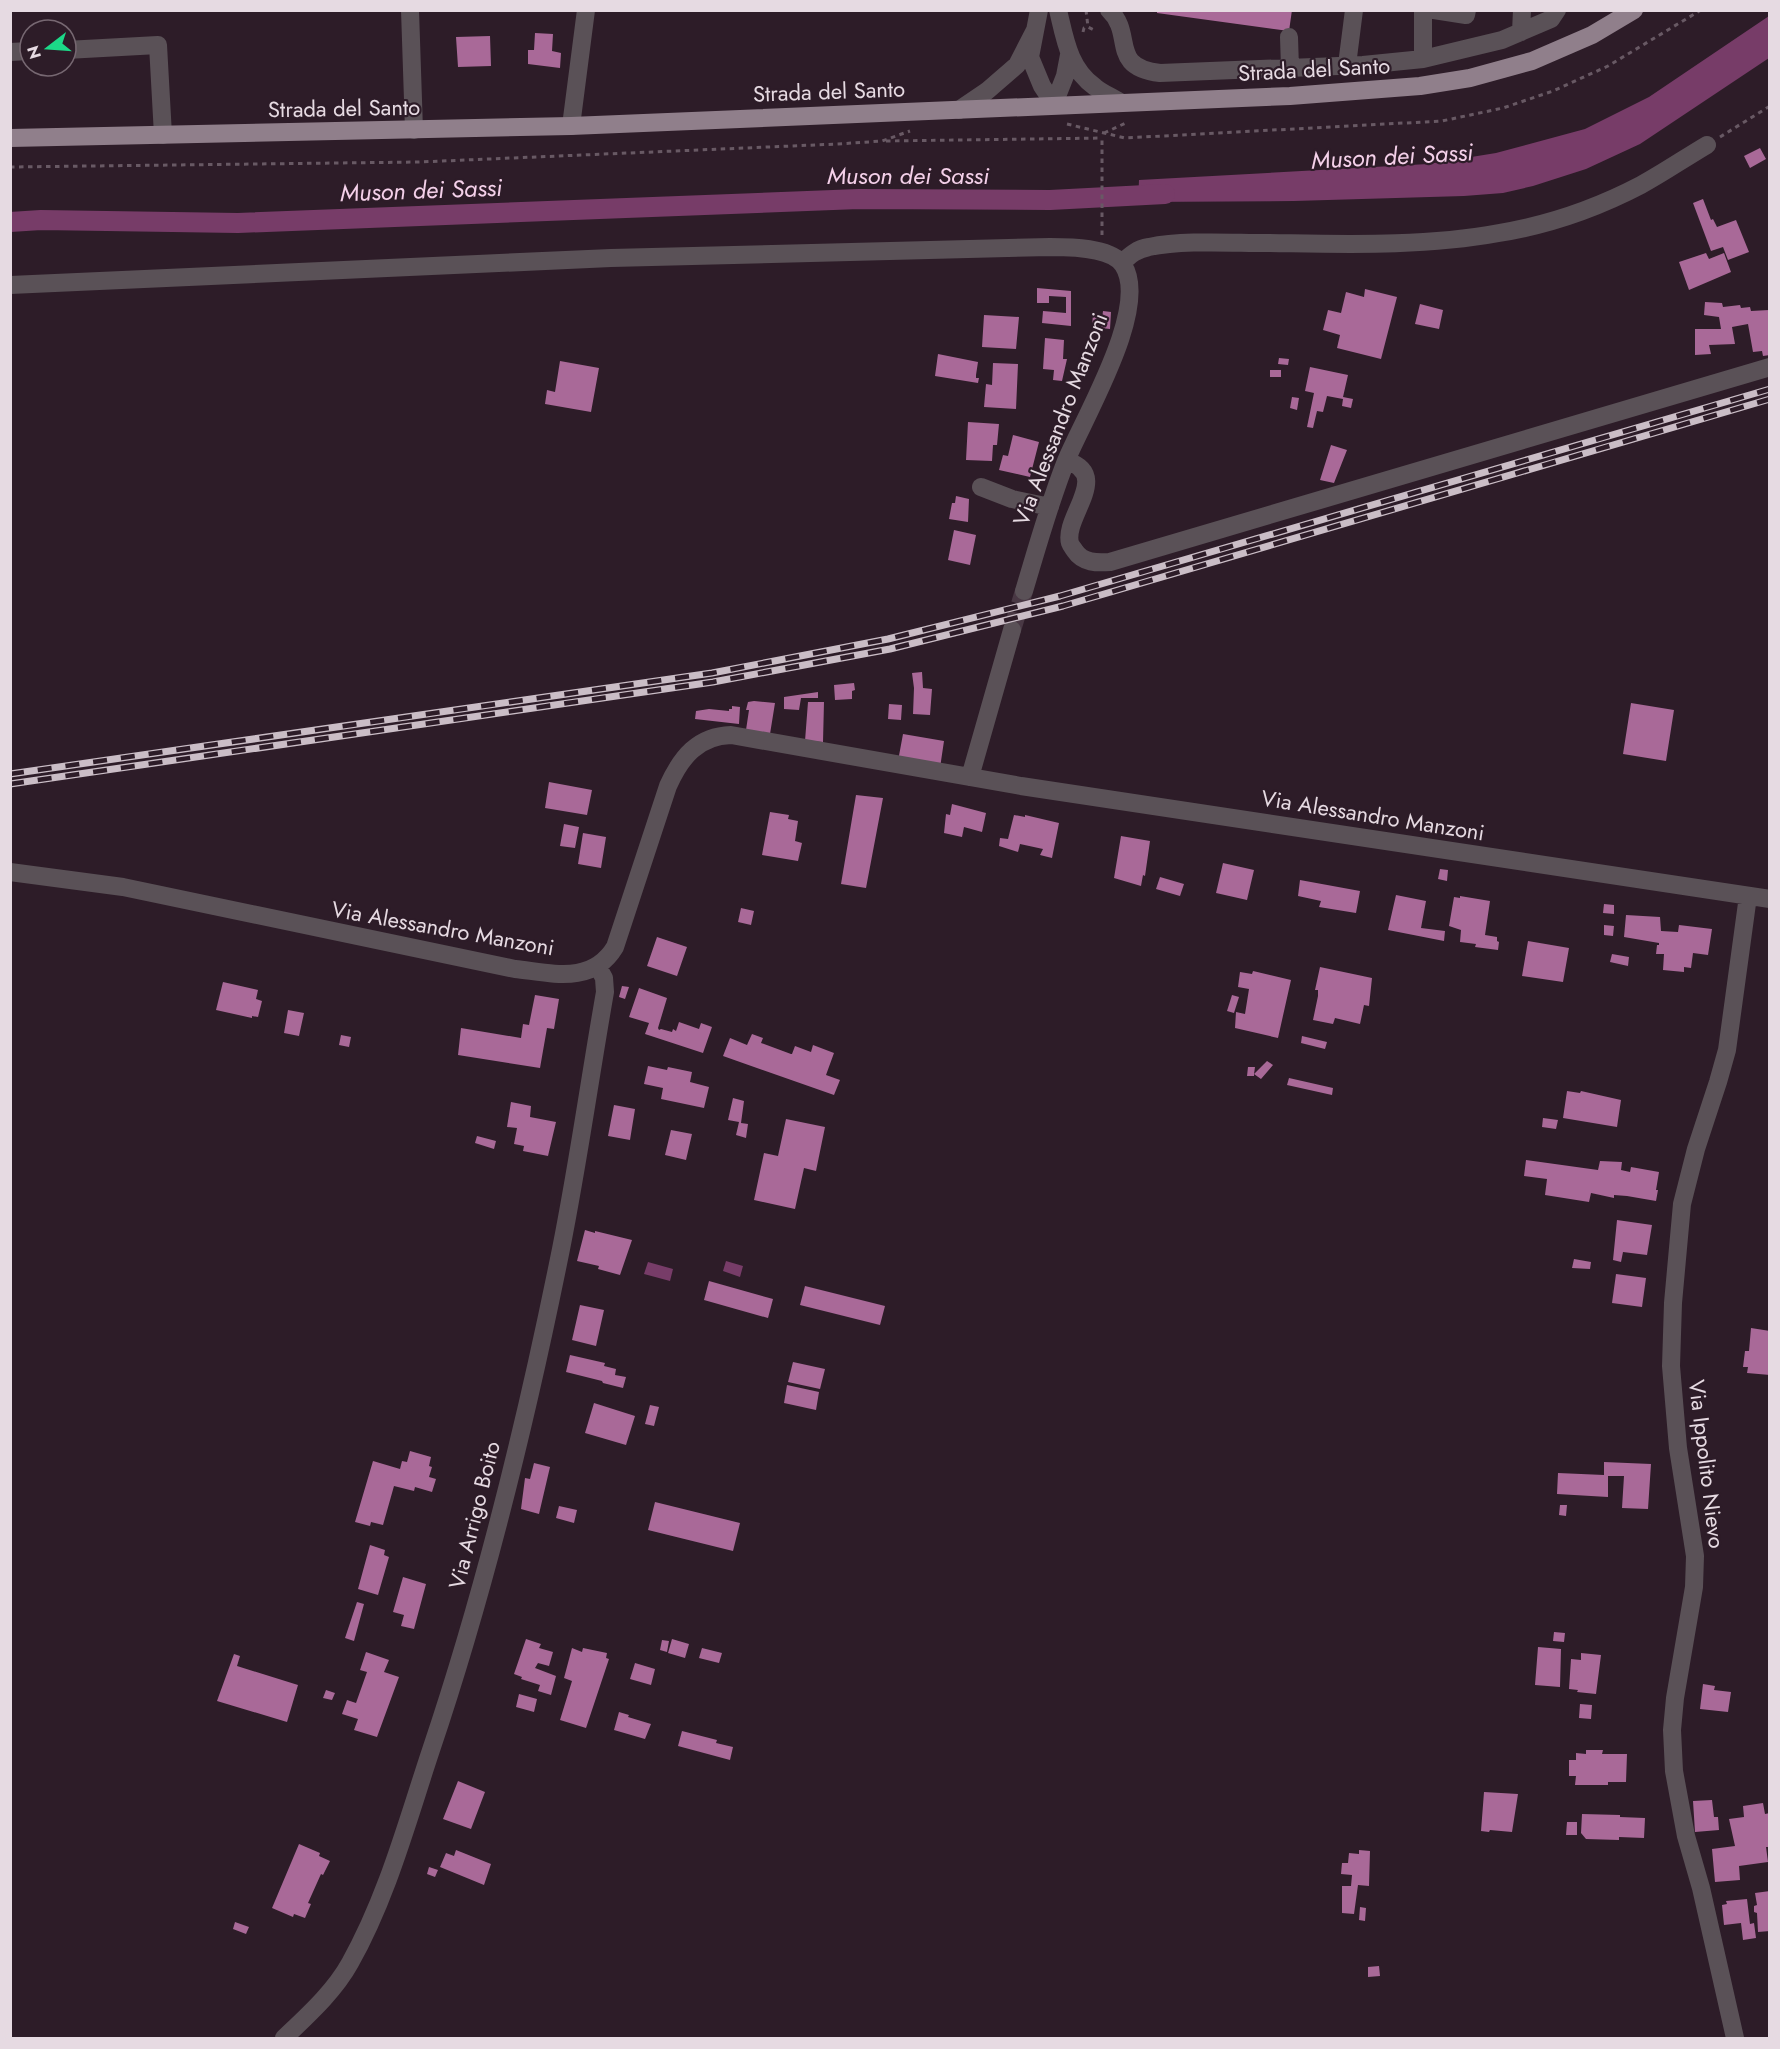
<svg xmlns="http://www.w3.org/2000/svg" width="1780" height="2049" font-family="Jost,sans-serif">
<rect width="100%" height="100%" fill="#2d1c28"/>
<path fill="#773c68" d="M1769,16V58L1640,144L1586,169L1533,186L1503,193L1464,196L1294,201L1138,202L1139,180L1428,164L1496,153L1585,129L1649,97Z
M726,1261L743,1266L740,1277L723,1271Z
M648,1262L673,1269L670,1281L644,1274Z"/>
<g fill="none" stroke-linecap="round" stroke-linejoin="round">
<path stroke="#773c68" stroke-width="20" d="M10,222L41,220L238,223L859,199L1050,200L1165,194"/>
</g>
<path fill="#a96998" d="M1157,10H1292L1289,31L1157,13Z
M535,33L553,34L552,51L561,53L560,68L528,64V50H534Z
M490,36L491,66L458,67L456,37Z
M1760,148L1766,159L1750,168L1744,156Z
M1703,199L1711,220L1713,219L1717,227L1736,220L1749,252L1728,260L1723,247L1711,251L1693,203Z
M1706,253L1709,259L1724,253L1731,272L1689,290L1679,262Z
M1037,288L1071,291V326L1042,323L1043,311L1066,313V297L1049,296V303H1037Z
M1365,289L1397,297L1381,359L1337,348L1340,335L1323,330L1328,310L1341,313L1346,292L1364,297Z
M1705,302L1722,303L1723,307L1740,305L1741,308L1750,307L1751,311L1769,310L1770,355L1763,356L1762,351L1753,352L1748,324L1732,327L1735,344L1709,345L1711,354L1695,355V329H1721L1719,317L1704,315Z
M1420,304L1443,310L1439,329L1415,324Z
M1103,311L1111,312L1110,329L1101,328Z
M1093,314L1100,315L1098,328L1092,327Z
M984,315L1019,317L1016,349L982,347Z
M1045,338L1064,340L1063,359H1067L1062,381L1053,380L1054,370L1043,369Z
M938,354L978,362L976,375V378H979L978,383L935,376Z
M1279,358L1289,359L1288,365L1278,364Z
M560,361L599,368L591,412L545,404L547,390L555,392Z
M993,363L1018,364L1016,409L984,407L986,384L992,385Z
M1310,367L1348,375L1343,397L1353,399L1351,408L1342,406L1343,399L1327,396L1323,412L1317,411L1313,428L1307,427L1314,393L1305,391Z
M1270,370H1281V377H1270Z
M1292,397L1299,398L1297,410L1290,408Z
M968,422L999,424L997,445H993L992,461L966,460Z
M1013,435L1039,442L1030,477L999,470L1003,455L1008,456Z
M1331,445L1347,450L1334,483L1320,480Z
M956,496L969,499L968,522L949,519L952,503H955Z
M954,530L976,535L970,565L948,560Z
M922,672L923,688L932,689L930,715L913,714L914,688L912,673Z
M854,683L855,690L852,691V699L835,700L834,685Z
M818,692V698H801L799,710L784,709V697Z
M754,701L775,703L770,734L746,730L749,710H746L748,702Z
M808,702H824L823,742L805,741Z
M1631,703L1674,710L1666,761L1623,754Z
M889,704L902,705L901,720L888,719Z
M732,706L740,707L739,724L695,719L696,711L709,709L729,711V709H732Z
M903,734L944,741L940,768L898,761Z
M549,782L592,790L587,815L545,808Z
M856,795L883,798L866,888L841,884Z
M952,804L986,813L982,832L964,827L962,837L944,833L946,814L950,815Z
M770,812L789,815L788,819L798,821L795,841L802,843L798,861L762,855Z
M1014,815L1025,817V815L1059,823L1052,858L1040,855L1043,849L1020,844L1018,852L999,846L1000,838L1008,839Z
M564,824L579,827L575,848L560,846Z
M583,833L606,837L601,868L578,864Z
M1121,836L1150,841L1145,876L1143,875L1141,886L1114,878Z
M1223,863L1254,870L1247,900L1216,893Z
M1440,869L1448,870L1447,881L1438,879Z
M1160,877L1184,884L1180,896L1156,889Z
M1300,880L1360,891L1356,913L1319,907L1321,901L1298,896Z
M1396,895L1426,901L1421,928L1445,931L1444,941L1388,930Z
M1460,896L1490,901L1485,935L1497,937V941L1499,942L1498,950L1475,947L1476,944L1460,942L1461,930L1449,926L1454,897L1460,898Z
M1604,904L1614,905V914L1603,913Z
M741,908L754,911L751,925L738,922Z
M1626,915L1660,917L1661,931L1678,932L1679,925L1712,929L1708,955L1693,953L1691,968L1684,967V972L1663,970L1664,954H1656L1657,945H1659V943L1624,937Z
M1604,925L1614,926L1613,936L1604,935Z
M657,937L687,947L677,976L647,966Z
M1528,941L1569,948L1563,982L1522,976Z
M1612,954L1629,957L1628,966L1610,962Z
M1320,967L1372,978L1369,1006L1364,1005L1360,1024L1335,1018L1333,1024L1313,1020L1318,996V990H1315Z
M1253,971L1291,980L1278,1038L1235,1028L1236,1012L1245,1014L1249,989L1238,987L1240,972L1252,974Z
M223,982L258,990L256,999L262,1001L258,1017L252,1016V1018L216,1010Z
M622,986L629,987L625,999L619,997Z
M639,988L667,998L658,1028L659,1030L661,1029L672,1032L673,1029L676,1031L679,1022L699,1029L701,1023L712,1027L703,1053L645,1034L649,1023L629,1017Z
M535,995L559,999L554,1029L547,1028L540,1068L458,1055L461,1028L521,1038L523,1024L529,1025Z
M1232,995L1239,997L1234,1013L1227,1011Z
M288,1010L304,1013L299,1036L284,1033Z
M752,1034L763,1038L761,1043L791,1054H792L795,1046L811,1052L813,1045L834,1053L826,1075L840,1080L834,1095L723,1056L730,1038L747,1045Z
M341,1035L351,1037L349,1047L339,1045Z
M1302,1036L1327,1042L1325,1049L1301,1043Z
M1267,1061L1273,1065L1261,1079L1254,1074V1076H1247L1248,1067H1255L1254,1074Z
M648,1066L667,1070L668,1067L692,1072L690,1082L709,1087L704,1108L661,1099L663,1088L644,1084Z
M1289,1078L1333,1088L1332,1095L1287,1085Z
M1567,1091L1580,1093L1581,1091L1621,1100L1617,1127L1563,1118Z
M733,1098L744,1101L741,1123L748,1124L746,1138L736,1135L739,1122L728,1120Z
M511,1102L531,1106L530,1117L556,1122L548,1156L523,1151L524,1146L514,1144L517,1128L507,1127Z
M614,1105L635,1109L630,1140L608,1136Z
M1543,1118L1558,1120L1556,1129L1542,1127Z
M786,1119L825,1127L816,1171L804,1168L795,1209L754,1200L764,1153L778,1156Z
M671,1130L692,1134L686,1160L665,1155Z
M477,1136L496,1141L494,1149L475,1143Z
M1526,1160L1598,1170L1600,1161L1622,1162L1621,1170L1630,1172L1631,1167L1659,1172L1656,1190H1658L1656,1201L1627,1196L1614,1195V1198L1591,1193L1589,1202L1545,1195L1547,1179L1524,1176Z
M1617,1220L1652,1225L1647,1255L1623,1252L1621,1262L1613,1260Z
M585,1230L595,1233V1231L632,1240L620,1275L598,1269L599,1266L577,1261Z
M1574,1259L1591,1262L1590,1269L1572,1268Z
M1616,1274L1646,1278L1642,1307L1612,1303Z
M709,1281L773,1299L768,1318L704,1300Z
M805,1286L885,1306L880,1325L800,1305Z
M580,1305L604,1310L596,1346L572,1340Z
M1751,1328L1770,1331V1375L1747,1373L1748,1367H1743L1745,1351H1749Z
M570,1355L605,1363L604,1366L616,1369L615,1375L626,1377L623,1388L603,1383L602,1381L566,1372Z
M793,1362L825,1369L820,1389L788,1382Z
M787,1385L819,1392L816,1410L784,1403Z
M594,1403L635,1416L626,1445L585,1433Z
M650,1405L659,1407L654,1426L645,1424Z
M410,1451L431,1457L429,1466L432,1467L429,1477L436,1479L432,1492L415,1487L414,1491L394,1486L383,1525L371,1522L370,1526L355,1522L373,1461L400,1469L402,1461L407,1462Z
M1604,1462L1651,1464L1648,1509L1622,1508L1624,1476H1608V1497L1557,1494L1558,1473L1604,1475Z
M534,1463L550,1467L539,1514L521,1509L525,1478L530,1479Z
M655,1502L740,1523L733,1551L648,1530Z
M1560,1505H1567L1566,1516L1559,1515Z
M559,1506L577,1510L574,1523L556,1518Z
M370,1545L385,1550L384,1555L389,1557L378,1595L358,1589Z
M403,1577L426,1584L414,1629L401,1626L404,1615L393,1612Z
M357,1602L364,1604L354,1641L345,1638Z
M1554,1632L1565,1633L1564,1642L1553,1641Z
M526,1639L541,1644L539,1648L553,1652L549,1666L538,1663L535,1668L556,1676L551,1695L538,1691L540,1685L521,1679L522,1677L514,1674Z
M672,1639L689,1644L685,1658L668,1653Z
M662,1640L669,1641L667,1652L660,1650Z
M1538,1647L1561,1649L1560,1687L1535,1685Z
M572,1648L582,1652L583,1648L607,1653L606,1658L609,1659L586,1728L560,1720L572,1681L564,1678Z
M702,1648L722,1653L719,1663L699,1658Z
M366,1652L389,1660L384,1672L399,1677L377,1737L354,1730L358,1719L342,1714L347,1700L356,1703L367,1672L360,1670Z
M1581,1653L1601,1655L1596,1694L1577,1692L1578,1690L1569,1689L1571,1659L1581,1660Z
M234,1654L240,1656L237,1666L298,1685L287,1722L217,1701Z
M635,1663L655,1669L651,1685L630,1679Z
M1703,1684L1715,1686L1714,1690L1731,1692L1728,1712L1700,1709Z
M326,1690L335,1693L332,1700L323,1698Z
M519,1694L537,1699L534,1712L516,1707Z
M1580,1704L1592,1705L1591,1719L1579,1718Z
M619,1712L629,1715L628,1717L651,1724L645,1739L614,1730Z
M682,1731L717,1740L716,1743L733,1747L730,1760L678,1746Z
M1586,1750H1603L1602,1754H1627L1626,1782H1608V1785H1575L1576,1776H1569V1760H1576V1753L1586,1754Z
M458,1781L485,1792L471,1829L443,1819Z
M1484,1792L1518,1794L1512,1832L1490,1830L1489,1832L1481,1831Z
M1712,1800L1714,1817H1718L1719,1830L1695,1832L1693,1801Z
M1763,1803L1765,1814L1770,1813V1847H1766L1768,1862L1739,1866L1740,1880L1715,1882L1712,1849L1735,1846L1729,1819L1744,1817L1743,1806Z
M1582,1814L1620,1815V1817L1645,1818L1644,1838L1619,1837V1840L1586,1839L1581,1833Z
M1567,1822H1577V1835H1566Z
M299,1844L320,1853L319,1856L330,1861L323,1875L321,1874L308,1903L311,1904L305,1918L294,1914L293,1917L272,1908Z
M456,1850L491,1864L484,1885L440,1867L446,1853L454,1856Z
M1359,1850L1370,1851L1369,1886L1358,1885L1354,1914L1342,1913V1886H1351L1352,1875L1341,1874L1342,1863H1348L1349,1853L1359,1854Z
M429,1867L438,1870L435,1877L427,1874Z
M1770,1891V1931L1758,1932L1757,1913L1754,1912V1906L1757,1905L1755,1893Z
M1747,1899L1750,1924L1754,1923L1756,1938L1743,1940L1741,1923L1724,1925L1722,1905L1727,1904L1726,1901Z
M1360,1907L1366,1908L1365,1921L1359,1920Z
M235,1922L249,1927L246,1934L233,1929Z
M1379,1966L1380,1976L1368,1977V1967Z"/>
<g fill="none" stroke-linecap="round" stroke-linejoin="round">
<path stroke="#493844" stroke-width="18" stroke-dasharray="18 9" stroke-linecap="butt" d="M1012,630L1024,591"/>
<path stroke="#685964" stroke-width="3" stroke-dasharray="4.5 4.5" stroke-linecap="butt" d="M1086,10L1088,27
M1083,32L1084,28L1088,27L1096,31
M1067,124L1125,138L1442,121L1503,108L1553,91L1608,66L1701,10
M1104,133L1128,122
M1720,137L1770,106
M886,141L1102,138
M10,167L419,162L838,144L882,141L910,131
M1102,235V137"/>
<path stroke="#5a5157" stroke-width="18" d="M410,10L414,130
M1039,10L1030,57L1042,86L1054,104
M1058,10C1065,39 1069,69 1095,87C1102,93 1112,97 1120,102
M1109,10C1135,34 1108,67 1160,73L1363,65L1423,59L1502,40L1551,19L1557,10
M1434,10L1466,15L1467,10
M1521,32L1522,10
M1289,37L1290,68
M66,50L158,45L163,135
M10,52L30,51
M1423,59V10
M1347,65L1354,10
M1054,104L1065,76L1069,55
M959,110L987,91L1017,65L1035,30
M571,126L586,10
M1122,263C1130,255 1137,249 1149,247C1184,240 1230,243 1267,243C1344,244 1423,247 1499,233C1548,225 1597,208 1641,185C1663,173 1685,158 1707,145
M10,285L611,258L1050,247C1069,247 1111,247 1123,265C1151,307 1083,419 1066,461C1049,504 1037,548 1024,591
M1067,461C1112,475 1063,517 1070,543C1071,546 1074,549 1075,551C1083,563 1097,563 1110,562L1770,367
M981,487L1012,499L1050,507
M970,777L1012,630
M10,872L123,887L515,969C552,973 592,985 615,947L668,786C681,757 698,736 731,735L1021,786L1770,899
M284,2038C307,2016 334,1992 350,1963C387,1897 407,1822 431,1750C486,1587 527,1418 561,1249C578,1164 590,1077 605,992L604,978L598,967
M1735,2038L1701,1888L1686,1836L1674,1771L1672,1730L1675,1698L1694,1587L1695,1556L1678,1448L1671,1366L1673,1303L1682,1204L1696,1149L1718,1082L1727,1050L1748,896"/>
<path stroke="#907f8b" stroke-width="18" d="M10,138L571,126L1290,96L1420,86L1470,78L1532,61L1592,35L1634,10"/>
<g stroke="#cabdc6" stroke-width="7">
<path id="rail" d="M10,774L712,673L888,639L1060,596L1770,389
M10,784L713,682L890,649L1063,606L1770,399"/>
</g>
<use href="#rail" stroke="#2d1c28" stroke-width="4.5" stroke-dasharray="14" stroke-linecap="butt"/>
</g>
<g text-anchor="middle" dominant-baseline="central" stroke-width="4.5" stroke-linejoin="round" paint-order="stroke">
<g font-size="22" fill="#e6dae2" stroke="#2d1c28">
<text transform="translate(1314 69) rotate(-3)">Strada del Santo</text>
<text transform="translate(829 91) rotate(-2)">Strada del Santo</text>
<text transform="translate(344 108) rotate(-1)">Strada del Santo</text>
<text transform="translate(1060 419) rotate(-69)">Via Alessandro Manzoni</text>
<text transform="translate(1373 815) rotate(9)">Via Alessandro Manzoni</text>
<text transform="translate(443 928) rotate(10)">Via Alessandro Manzoni</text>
<text transform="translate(1707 1464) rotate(83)">Via Ippolito Nievo</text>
<text transform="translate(474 1515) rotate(-76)">Via Arrigo Boito</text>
</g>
<g font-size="24" font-style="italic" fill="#f4d0e9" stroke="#2d1c28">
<text transform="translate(1392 156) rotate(-3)">Muson dei Sassi</text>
<text x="908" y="175">Muson dei Sassi</text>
<text transform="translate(421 190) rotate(-2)">Muson dei Sassi</text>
</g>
</g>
<rect width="1780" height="2049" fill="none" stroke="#e6dae2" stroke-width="24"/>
<g transform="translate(48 48) rotate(253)"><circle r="28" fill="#2d1c28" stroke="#776872" stroke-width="1.5"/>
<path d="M0-4.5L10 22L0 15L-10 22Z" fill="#1cd988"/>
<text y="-9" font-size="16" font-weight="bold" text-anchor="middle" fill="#e6dae2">N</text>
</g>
</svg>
